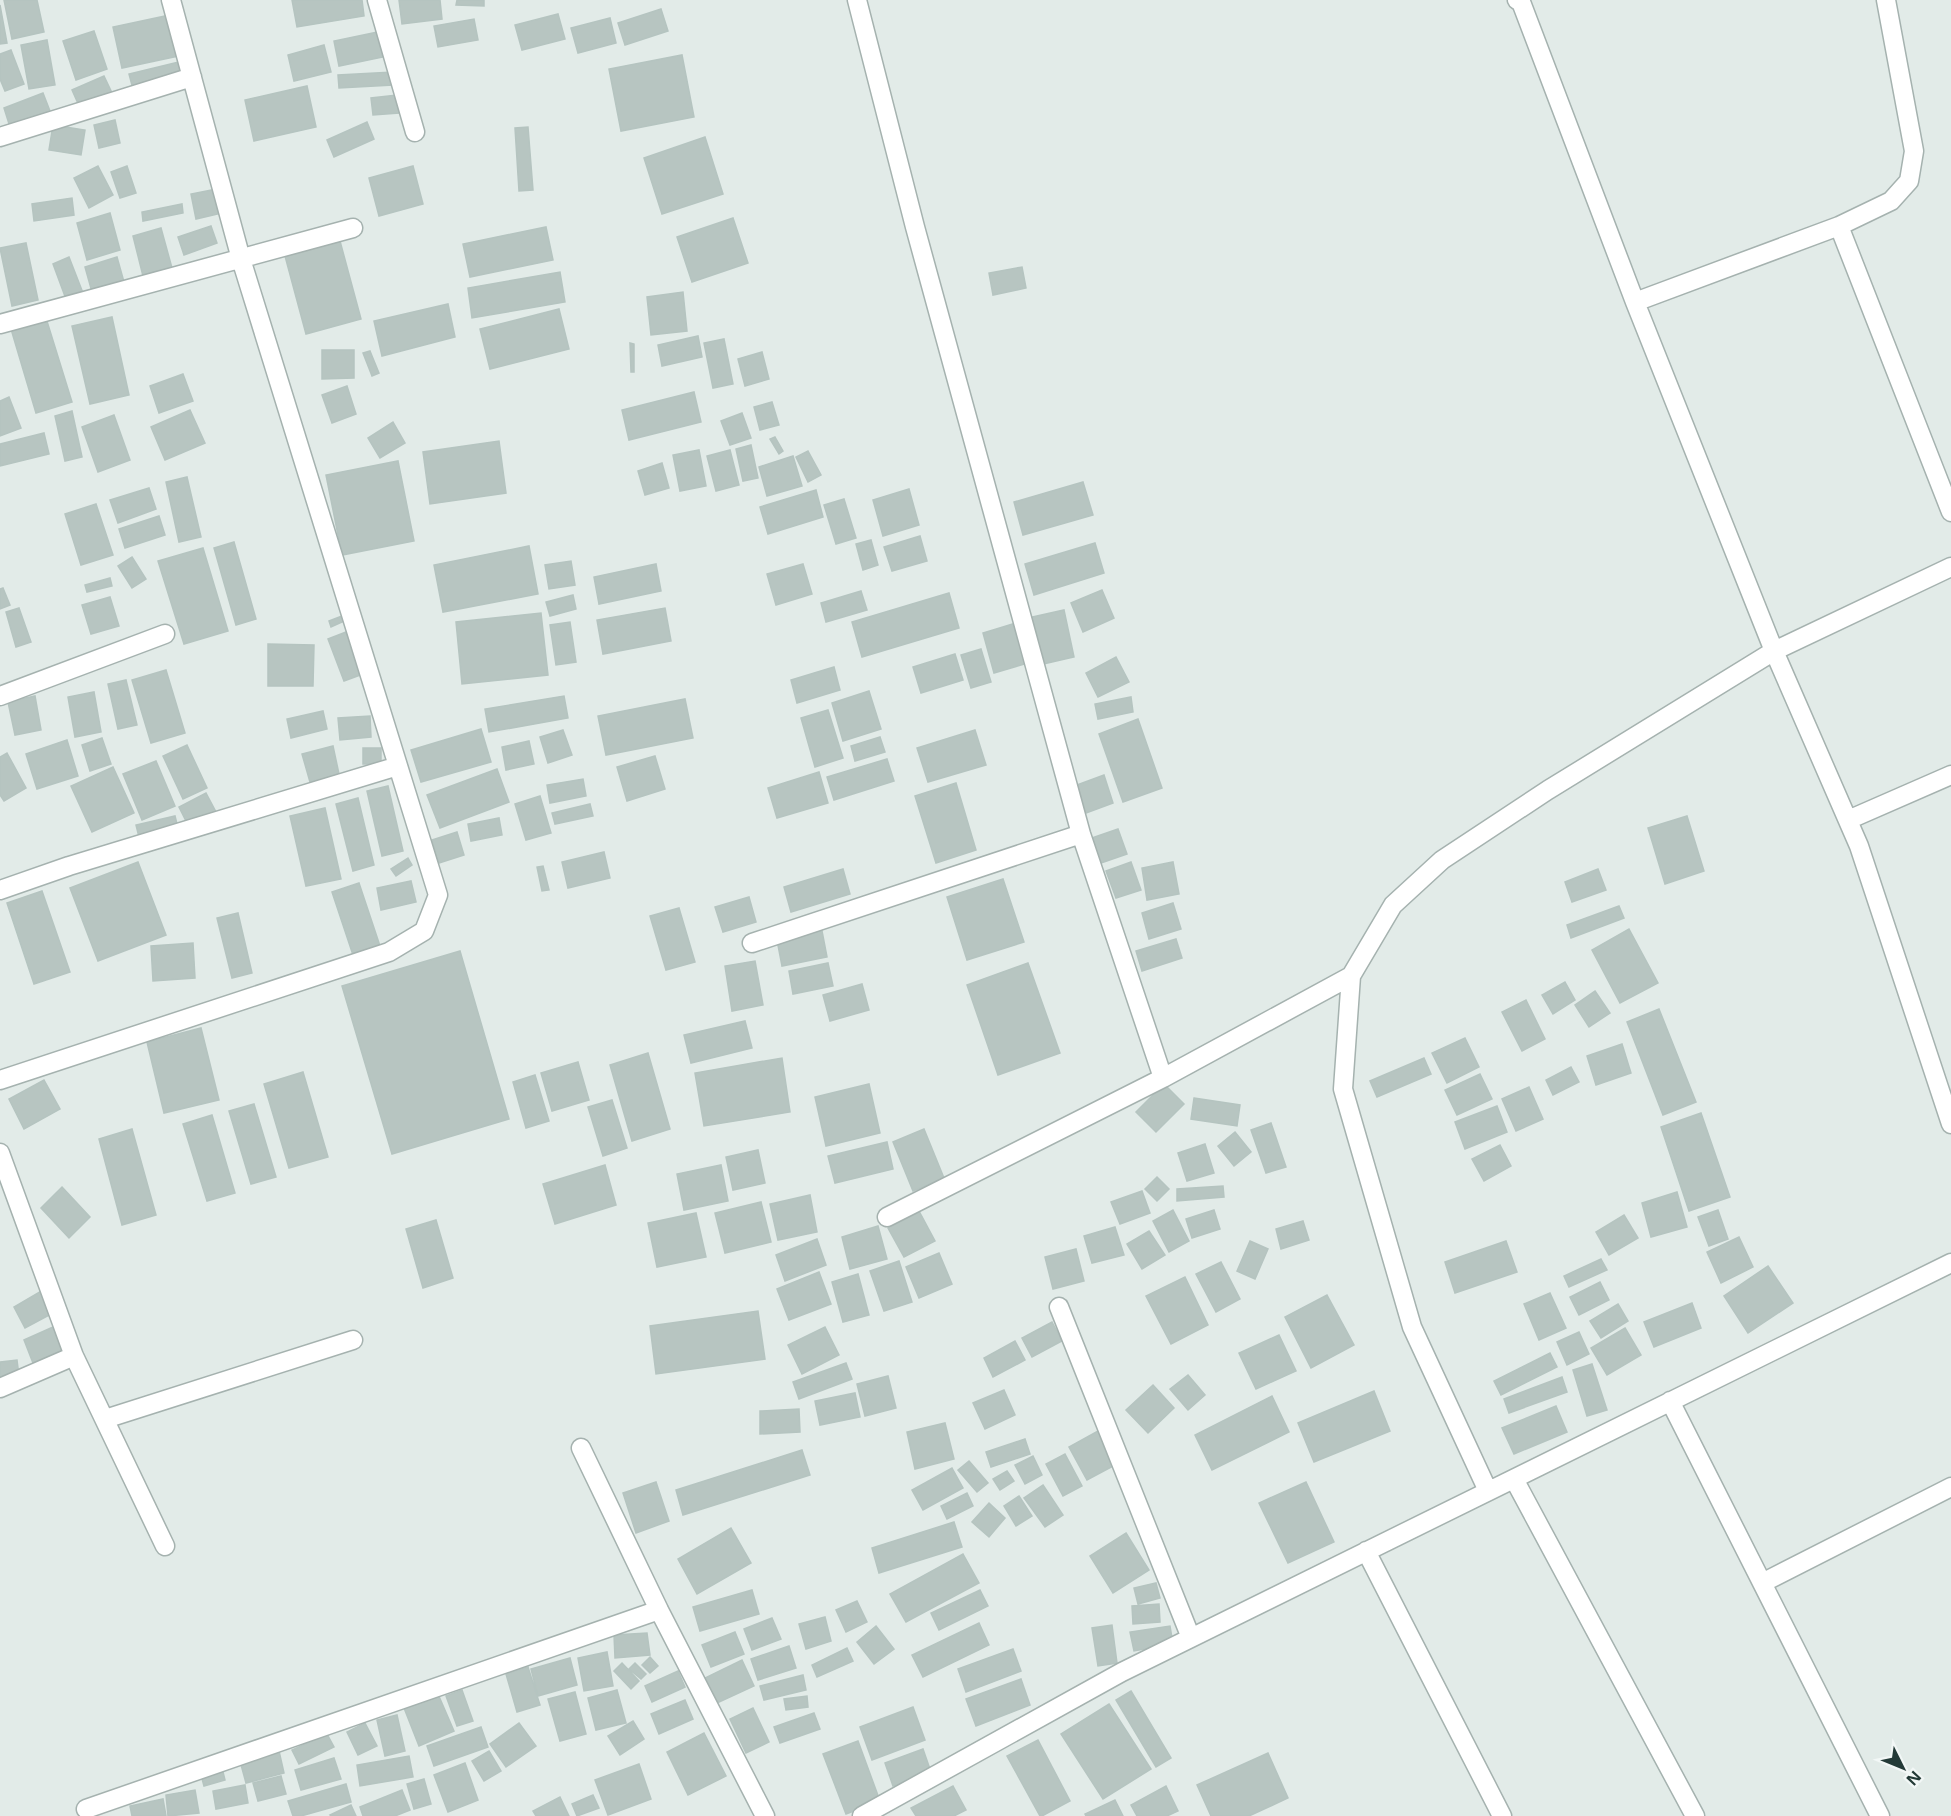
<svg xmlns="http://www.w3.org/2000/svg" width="1951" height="1816" font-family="'Noto Sans',sans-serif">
<rect width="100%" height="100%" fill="#e2ebe8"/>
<path fill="#b7c5c1" stroke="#b5c4c0" stroke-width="1.5" d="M4,0H37L44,32L12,39Z
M292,0H362L364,16L297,27Z
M399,0H440L442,19L402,24Z
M457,0H484V6L456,5Z
M0,5L7,43L0,44Z
M661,9L668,31L625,45L618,23Z
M558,14L565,39L522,50L515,25Z
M170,15L179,56L122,68L113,27Z
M610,18L616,43L578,53L571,28Z
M474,19L478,40L438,47L434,26Z
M94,31L107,69L76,80L63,41Z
M378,32L383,57L339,66L334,41Z
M47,40L55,85L29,89L21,45Z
M324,45L331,72L294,81L288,55Z
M11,50L24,84L5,91L0,79V54Z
M682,55L694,117L621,131L609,69Z
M179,62L182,76L133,89L129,74Z
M393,72V85L339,88L338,75Z
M104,76L112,93L80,108L72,90Z
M307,86L316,127L254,141L245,100Z
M43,93L50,111L10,127L4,108Z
M397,95L399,113L373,115L371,98Z
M115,120L120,143L99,148L94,125Z
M367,122L374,139L334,157L327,140Z
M53,125L85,130L81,155L49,150Z
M528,127L533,190L519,191L515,128Z
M705,137L723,194L662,214L644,158Z
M98,166L113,195L89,208L74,178Z
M127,166L136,193L120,198L111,172Z
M413,166L423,204L379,216L369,178Z
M217,189L222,213L196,219L191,194Z
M72,198L74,215L34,221L32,204Z
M182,204L183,213L143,221L142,212Z
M110,213L120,250L87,260L77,223Z
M733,218L748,263L692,282L677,237Z
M211,226L217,243L184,255L178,237Z
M546,227L553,260L470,277L463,244Z
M161,228L172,268L143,276L133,236Z
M340,241L361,319L306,334L285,256Z
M26,243L38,300L12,306L0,248Z
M69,257L83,293L66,299L53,264Z
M117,257L124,282L92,292L85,267Z
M1022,267L1026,288L993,295L989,273Z
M560,272L565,302L472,318L468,288Z
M683,292L687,331L651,335L647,297Z
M448,304L455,337L382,356L374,321Z
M559,309L569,349L490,369L480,329Z
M112,317L129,395L90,404L72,326Z
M46,318L72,402L36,413L11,329Z
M698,336L702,357L662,366L658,345Z
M724,339L733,384L713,388L704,343Z
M630,343L634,344V372H631Z
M322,350H354V378L322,379Z
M370,351L379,373L372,376L363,353Z
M762,352L769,379L745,386L738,359Z
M183,374L193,401L159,413L150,386Z
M347,386L356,414L332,423L322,395Z
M694,392L701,422L629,440L622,410Z
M9,397L21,428L0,436V401Z
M772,402L779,425L760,430L754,407Z
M190,410L205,443L165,460L151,427Z
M72,411L82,457L65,461L55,416Z
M742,413L751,438L730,445L721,421Z
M114,415L130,460L98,472L82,427Z
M393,422L405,443L380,458L368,438Z
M44,433L49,454L0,466V444Z
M775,437L783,451L779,454L770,439Z
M499,441L506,493L430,504L423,452Z
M751,445L758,478L743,481L736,449Z
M699,450L706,486L680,491L673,455Z
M730,450L739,485L716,491L707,456Z
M808,451L821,475L808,482L796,457Z
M793,456L802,486L767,496L759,467Z
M398,461L414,541L342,555L326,475Z
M662,463L669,488L645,495L638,471Z
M187,477L201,537L179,542L166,482Z
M1083,482L1093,515L1023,535L1014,502Z
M149,488L156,509L118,523L110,500Z
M909,489L919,525L883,536L873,500Z
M816,490L823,517L768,534L760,507Z
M844,499L856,538L836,544L824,505Z
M96,504L113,555L81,565L65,514Z
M159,516L165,535L125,548L119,529Z
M920,536L927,561L892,571L884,547Z
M871,540L878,565L863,570L856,544Z
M234,542L256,619L236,625L214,548Z
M1095,543L1104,573L1034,595L1025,564Z
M529,546L538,594L443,612L434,565Z
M203,548L228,631L184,644L158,561Z
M132,557L146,579L132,588L118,566Z
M571,561L575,585L549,589L545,565Z
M656,564L661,591L599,604L594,577Z
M803,564L812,594L776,605L767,574Z
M110,578L112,586L87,592L85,585Z
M3,588L10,605L0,609V589Z
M1102,590L1114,618L1083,632L1071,603Z
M861,591L867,610L826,622L821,603Z
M949,593L959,628L862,657L852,622Z
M573,595L576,609L550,616L546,602Z
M110,597L119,626L91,634L82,605Z
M19,608L31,642L16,647L6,612Z
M665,608L671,641L603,654L597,620Z
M1064,610L1074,657L1043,664L1032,617Z
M541,613L548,675L462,684L456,622Z
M342,616L344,621L331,627L329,621Z
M570,622L576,662L556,665L550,625Z
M1016,623L1028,663L994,673L983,633Z
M346,632L363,674L344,681L328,639Z
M268,644L314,645L313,686H268Z
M981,649L991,682L971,688L961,655Z
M955,654L963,680L921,693L913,667Z
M1116,657L1129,682L1098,697L1086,673Z
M834,667L840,690L797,703L791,680Z
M166,670L185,733L151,743L132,680Z
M126,680L137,725L118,729L108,684Z
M869,691L881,729L843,741L832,703Z
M94,692L101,732L75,737L68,697Z
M35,696L41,730L15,735L8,702Z
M564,696L568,718L489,732L485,709Z
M1131,697L1133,712L1098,719L1095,704Z
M685,699L693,738L606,755L598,716Z
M828,710L843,758L815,767L801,718Z
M323,711L327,729L291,738L287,719Z
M370,716L371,737L340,740L338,718Z
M1138,719L1162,788L1123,802L1099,734Z
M481,729L491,762L421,782L411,750Z
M563,730L572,755L548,763L540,737Z
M975,730L986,765L928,782L917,748Z
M880,737L885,752L855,761L851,746Z
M102,738L111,764L90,771L82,745Z
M67,740L78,776L37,789L26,754Z
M529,741L534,764L506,770L502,747Z
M187,745L207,788L183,799L163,756Z
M333,746L339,774L310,782L302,754Z
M363,748H381V764H363Z
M7,753L26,788L4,801L0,795V757Z
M655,756L665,789L627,801L617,767Z
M887,759L894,781L834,800L827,777Z
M156,761L175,806L142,820L123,774Z
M113,767L134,813L92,832L71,786Z
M497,769L509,802L440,828L427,795Z
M819,772L828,803L777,818L768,788Z
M1104,775L1113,803L1086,813L1077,785Z
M583,779L586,796L550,803L547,785Z
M956,783L976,850L936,863L915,796Z
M388,786L403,851L382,856L367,791Z
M206,793L216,812L189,827L179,807Z
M540,796L551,833L526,840L515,804Z
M358,798L374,865L353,871L336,804Z
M590,804L593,816L555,824L552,813Z
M325,808L341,879L306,886L290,816Z
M175,816L178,828L139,837L136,825Z
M1687,816L1704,871L1665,884L1648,828Z
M499,818L502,835L471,841L468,824Z
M1118,829L1127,854L1098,864L1089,839Z
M457,832L464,855L439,863L432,840Z
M604,852L610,878L568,888L562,862Z
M408,858L412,865L396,876L391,869Z
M138,862L166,935L98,961L70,888Z
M1131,862L1141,890L1116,898L1106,871Z
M1173,862L1179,894L1147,900L1142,868Z
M543,866L549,890L542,891L537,867Z
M843,869L850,894L791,912L784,887Z
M1598,869L1606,890L1572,902L1565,882Z
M1003,879L1024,942L967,960L947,897Z
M411,881L416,902L381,910L377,888Z
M359,883L380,946L353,955L332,892Z
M42,891L70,972L34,984L7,903Z
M749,897L756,922L723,932L715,907Z
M1173,903L1181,929L1149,939L1142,913Z
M1619,906L1624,918L1571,938L1567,925Z
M679,908L695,962L666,970L650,916Z
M238,913L252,973L232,978L217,918Z
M1629,929L1658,983L1620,1003L1592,950Z
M822,931L827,957L782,966L777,940Z
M1176,939L1182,958L1142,971L1136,951Z
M193,943L195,978L153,981L151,946Z
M460,951L509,1119L392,1154L342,986Z
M755,961L763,1005L732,1011L725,966Z
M828,963L833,986L793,994L789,971Z
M1028,963L1060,1053L998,1075L967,985Z
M1565,982L1575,1000L1553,1014L1542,995Z
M862,984L869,1010L830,1021L823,995Z
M1595,991L1610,1013L1589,1027L1575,1005Z
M1526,1000L1545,1039L1522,1051L1502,1012Z
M1659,1009L1696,1102L1663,1115L1627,1022Z
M745,1021L752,1048L691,1063L684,1035Z
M201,1028L219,1100L164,1113L147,1042Z
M1465,1038L1479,1067L1447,1083L1432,1053Z
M1622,1044L1631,1073L1596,1085L1587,1056Z
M648,1053L670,1129L632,1141L610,1065Z
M782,1058L790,1112L704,1126L695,1073Z
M1424,1058L1431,1074L1377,1097L1370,1081Z
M578,1062L589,1100L552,1111L541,1073Z
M1571,1067L1579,1082L1553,1095L1546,1080Z
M303,1072L328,1157L289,1168L264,1084Z
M1480,1074L1492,1099L1457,1115L1445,1090Z
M535,1075L549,1121L526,1128L513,1082Z
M44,1080L60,1109L24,1129L9,1099Z
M869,1084L880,1133L826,1146L815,1097Z
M1164,1084L1184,1104L1156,1132L1136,1112Z
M1529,1087L1543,1119L1516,1131L1502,1099Z
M1194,1098L1240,1105L1237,1126L1191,1119Z
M612,1100L627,1148L603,1156L588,1107Z
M254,1104L276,1177L251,1184L229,1111Z
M1497,1106L1507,1132L1465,1149L1455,1122Z
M1701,1113L1730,1197L1689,1211L1661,1127Z
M212,1115L235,1193L207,1201L183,1124Z
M1271,1123L1286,1167L1266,1173L1251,1130Z
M132,1129L156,1215L122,1225L99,1139Z
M924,1129L944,1178L913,1191L893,1142Z
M1235,1132L1251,1152L1234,1166L1218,1146Z
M887,1142L893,1169L835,1183L828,1156Z
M1205,1144L1214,1173L1187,1181L1178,1153Z
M1500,1145L1511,1166L1484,1181L1472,1159Z
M758,1150L765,1183L733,1190L726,1157Z
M605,1165L616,1205L555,1224L543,1184Z
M721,1165L728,1201L684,1210L677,1174Z
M1157,1177L1169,1189L1157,1201L1145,1189Z
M1223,1186L1224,1197L1177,1201V1189Z
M62,1187L90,1217L69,1238L41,1208Z
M1142,1191L1150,1213L1120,1224L1111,1202Z
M1677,1192L1687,1227L1651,1237L1642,1203Z
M810,1195L817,1232L778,1240L770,1204Z
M761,1202L771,1242L725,1253L715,1213Z
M1173,1210L1189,1241L1169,1252L1153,1221Z
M1214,1210L1220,1229L1192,1238L1186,1219Z
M1718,1210L1728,1239L1709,1246L1698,1217Z
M919,1211L935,1241L904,1257L888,1228Z
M696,1213L706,1257L657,1267L648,1223Z
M1624,1215L1638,1238L1609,1255L1596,1232Z
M436,1220L453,1278L423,1288L406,1229Z
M1303,1221L1309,1240L1281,1249L1276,1229Z
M878,1226L887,1259L850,1269L842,1237Z
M1115,1227L1124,1255L1092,1263L1084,1236Z
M1149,1231L1165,1255L1142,1269L1127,1244Z
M1739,1237L1753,1267L1721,1283L1707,1252Z
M817,1239L826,1265L785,1281L776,1255Z
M1250,1241L1268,1249L1255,1279L1237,1271Z
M1506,1241L1517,1272L1455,1293L1445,1262Z
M1076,1249L1084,1281L1053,1289L1045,1257Z
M939,1253L952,1284L919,1298L906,1267Z
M1601,1259L1607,1270L1569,1287L1564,1276Z
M899,1261L912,1302L884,1311L870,1271Z
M1221,1262L1240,1299L1216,1312L1196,1274Z
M1768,1266L1793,1303L1748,1333L1724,1296Z
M819,1272L831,1304L789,1320L777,1289Z
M858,1274L869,1315L843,1322L832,1282Z
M1185,1277L1208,1325L1171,1344L1146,1296Z
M1600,1282L1609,1300L1579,1315L1570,1297Z
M43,1290L55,1312L25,1328L14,1307Z
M1550,1293L1566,1328L1539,1340L1524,1304Z
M1327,1295L1354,1345L1311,1368L1285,1317Z
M1692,1303L1701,1328L1654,1347L1644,1322Z
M1618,1304L1628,1321L1601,1338L1590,1321Z
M758,1311L765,1359L656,1374L650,1326Z
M1052,1322L1062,1341L1032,1357L1022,1338Z
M53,1327L64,1350L33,1363L24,1340Z
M825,1327L839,1355L802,1374L788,1345Z
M1625,1328L1641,1355L1607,1375L1591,1348Z
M1579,1332L1589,1354L1567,1365L1557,1342Z
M1279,1335L1296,1371L1256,1389L1239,1353Z
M1015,1341L1025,1360L993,1377L984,1358Z
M1550,1353L1557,1367L1501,1395L1494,1381Z
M17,1360L19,1376L0,1378V1362Z
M846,1363L852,1379L799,1399L793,1382Z
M1592,1364L1607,1410L1587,1416L1573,1370Z
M1188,1375L1205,1395L1188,1410L1170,1389Z
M888,1376L896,1408L865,1416L857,1384Z
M1562,1377L1567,1392L1509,1413L1504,1399Z
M1153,1385L1174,1408L1148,1433L1126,1410Z
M1004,1390L1015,1415L985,1429L973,1403Z
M1374,1391L1390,1431L1314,1462L1298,1423Z
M855,1393L860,1417L820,1425L815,1401Z
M1272,1396L1289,1432L1212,1470L1195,1435Z
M1556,1406L1567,1432L1514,1454L1502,1428Z
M799,1409L800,1432L760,1434V1411Z
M945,1423L954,1459L915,1469L907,1432Z
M1098,1431L1117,1464L1087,1480L1069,1447Z
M1025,1439L1030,1454L991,1467L986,1452Z
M802,1450L810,1475L683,1515L676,1490Z
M1065,1454L1082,1486L1063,1496L1046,1464Z
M1033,1456L1042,1475L1025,1484L1015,1465Z
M969,1461L988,1483L977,1492L958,1470Z
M952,1468L963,1488L923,1510L912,1490Z
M1007,1471L1014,1481L1000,1490L993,1479Z
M656,1482L669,1521L636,1533L623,1493Z
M1306,1482L1334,1542L1288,1563L1259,1503Z
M1043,1485L1063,1515L1045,1527L1024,1498Z
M967,1493L973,1506L947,1519L941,1506Z
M1019,1496L1032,1516L1016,1526L1004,1506Z
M989,1503L1005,1518L989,1537L972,1522Z
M954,1522L962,1547L879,1573L872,1548Z
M731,1528L751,1563L697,1594L678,1559Z
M1126,1533L1149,1570L1113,1593L1090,1556Z
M963,1554L979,1583L906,1622L890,1594Z
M1156,1583L1160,1598L1138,1604L1134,1588Z
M752,1590L759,1614L700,1631L693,1607Z
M980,1590L988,1606L939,1630L931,1613Z
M857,1601L867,1622L846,1632L836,1610Z
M1159,1604L1160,1622L1133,1624L1132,1606Z
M825,1617L831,1641L806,1649L799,1624Z
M772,1618L781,1639L752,1650L744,1629Z
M979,1623L989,1645L923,1677L912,1655Z
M1112,1625L1117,1663L1098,1666L1092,1628Z
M876,1626L894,1649L874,1664L857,1642Z
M1170,1626L1173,1644L1134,1651L1130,1632Z
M735,1632L744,1654L711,1667L702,1645Z
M647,1633L650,1655L615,1658L614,1635Z
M789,1646L796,1668L758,1680L751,1659Z
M847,1648L853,1661L817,1677L812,1665Z
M1013,1649L1021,1671L966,1692L958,1669Z
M607,1652L613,1686L584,1691L578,1658Z
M650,1657L658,1666L650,1673L642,1665Z
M570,1658L577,1685L538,1696L531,1669Z
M742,1660L754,1686L717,1703L705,1678Z
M622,1663L639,1681L631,1689L614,1671Z
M635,1663L646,1674L641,1679L629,1669Z
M528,1667L540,1705L517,1712L506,1674Z
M678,1671L685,1687L652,1702L645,1686Z
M803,1675L806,1690L764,1700L760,1686Z
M1021,1679L1030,1705L976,1726L966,1699Z
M462,1690L473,1721L457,1726L446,1696Z
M617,1690L626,1723L596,1730L588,1698Z
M1131,1691L1171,1758L1156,1767L1116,1700Z
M575,1692L586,1734L560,1741L548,1699Z
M438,1694L454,1731L419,1746L404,1708Z
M807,1696L808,1707L786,1710L784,1699Z
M685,1700L693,1719L659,1734L651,1714Z
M1109,1704L1151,1769L1103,1799L1061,1734Z
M913,1707L925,1740L872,1760L860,1727Z
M753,1708L769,1742L746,1753L730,1719Z
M814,1713L820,1729L780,1743L774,1727Z
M397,1715L405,1751L385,1756L377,1720Z
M633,1721L644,1739L620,1755L608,1736Z
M365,1723L377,1746L358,1755L347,1732Z
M519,1723L536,1746L506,1767L490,1744Z
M481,1727L488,1747L434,1766L427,1746Z
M704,1733L726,1776L688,1795L667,1752Z
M327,1734L334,1747L299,1764L292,1750Z
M1038,1740L1070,1801L1042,1816H1040L1007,1756Z
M858,1741L880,1801L846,1814L823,1754Z
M923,1749L931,1772L893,1786L885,1763Z
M279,1751L284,1773L246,1783L240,1761Z
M489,1751L501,1771L484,1781L472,1761Z
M1268,1753L1288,1798L1249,1816H1211L1197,1785Z
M409,1756L413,1777L360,1786L357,1765Z
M334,1758L341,1779L301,1790L295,1770Z
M465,1763L478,1800L448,1812L434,1775Z
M639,1764L651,1799L608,1815L595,1780Z
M222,1768L225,1780L204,1786L201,1775Z
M281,1776L286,1794L258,1801L253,1783Z
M424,1779L431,1804L414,1809L407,1784Z
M346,1784L351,1802L301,1816H293L288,1801Z
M245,1785L248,1803L216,1809L213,1791Z
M953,1786L966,1810L954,1816H916L911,1808Z
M1166,1786L1178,1811L1167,1816H1137L1131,1805Z
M195,1790L199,1813L168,1816L166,1795Z
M402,1790L410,1810L395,1816H363L360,1807Z
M593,1795L599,1808L577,1816L572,1804Z
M560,1797L569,1816H536L533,1811Z
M163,1799L166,1816H132L130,1806Z
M1115,1800L1123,1816H1086L1085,1814Z
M351,1805L356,1816H331L330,1815Z"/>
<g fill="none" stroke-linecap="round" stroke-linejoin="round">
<g stroke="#a5b2af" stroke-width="21">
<path id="minor" d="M377,0L415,132
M857,0L915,227L1081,834L1163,1078
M1517,0L1521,2L1635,302L1774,651L1859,846L1951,1124
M0,137L192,77
M1839,226L1951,512
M1635,302L1839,226L1891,201L1909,181L1914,151L1886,0
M0,324L353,228
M0,696L165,634
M1848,820L1951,775
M0,890L69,866L398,766
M752,943L1081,834
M0,1080L389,952L424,931L438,895L241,259L171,0
M0,1153L74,1356L165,1546
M887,1217L1163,1078L1351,976
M1059,1307L1191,1638
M0,1388L74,1356
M1670,1401L1880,1816
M105,1419L353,1340
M581,1448L659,1610L765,1816
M1514,1479L1695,1816
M1488,1491L1412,1327L1343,1089L1351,976L1393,905L1442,860L1548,790L1774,651L1951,567
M1366,1551L1502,1816
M1762,1583L1951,1487
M86,1809L659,1610
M862,1816L1122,1672L1951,1263"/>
</g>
<use href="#minor" stroke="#fff" stroke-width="18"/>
</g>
<g transform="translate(1903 1768) rotate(133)" stroke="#f2f7f6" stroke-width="4.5" paint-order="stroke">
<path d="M0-4.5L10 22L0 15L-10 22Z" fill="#233a37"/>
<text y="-9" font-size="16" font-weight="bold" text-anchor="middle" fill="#233a37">N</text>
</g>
</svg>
